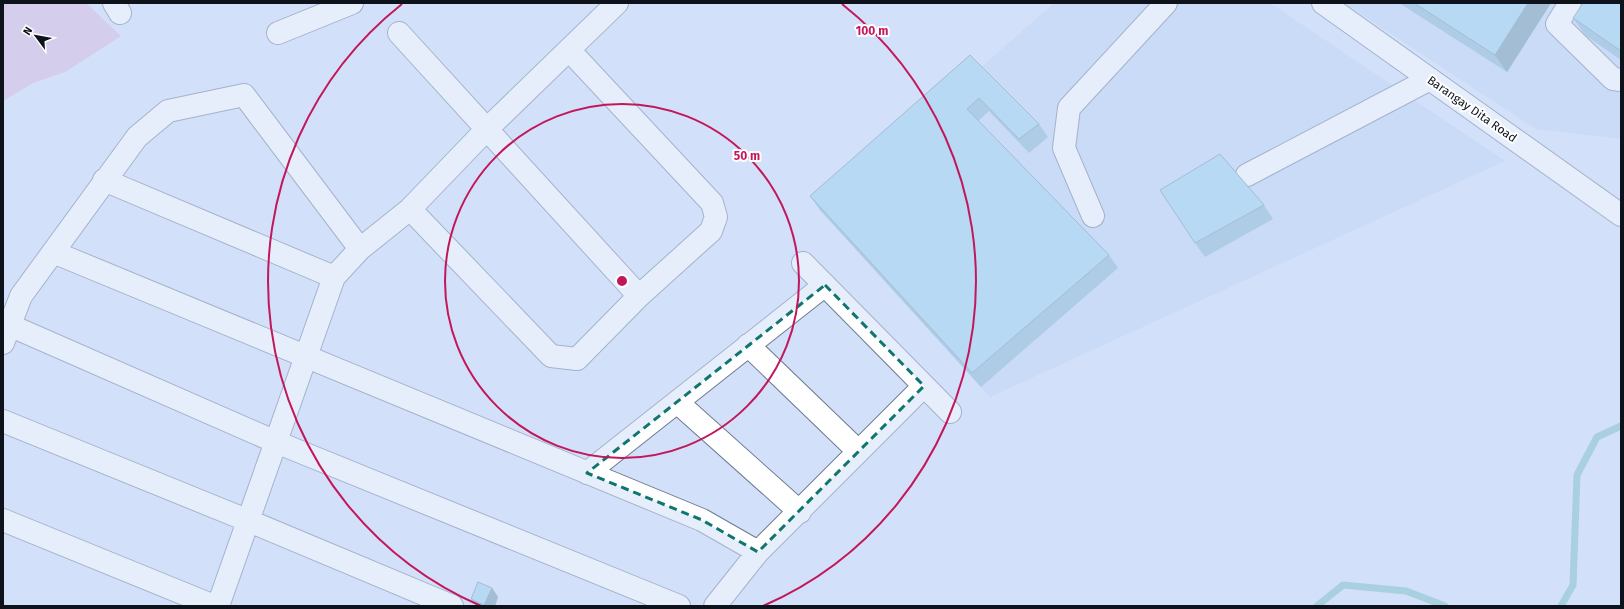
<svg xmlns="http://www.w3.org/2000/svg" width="1624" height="609" font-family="'Fira Sans',sans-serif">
<rect width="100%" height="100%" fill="#d2e0f9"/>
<path fill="#c2d4f3" d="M1054,3H1270L1505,161L990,397L820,210Z
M1344,3H1621V139L1536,129Z"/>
<path fill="#d8b5db" d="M3,3H86L121,36L65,72L33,83L3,101Z"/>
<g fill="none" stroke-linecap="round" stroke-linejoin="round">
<path stroke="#76bcbf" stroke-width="7" d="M1317,606L1343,585L1406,591L1445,606
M1561,606L1573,585L1577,475L1597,437L1621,426"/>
<g stroke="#6e7b92" stroke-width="24">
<path id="minor" d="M114,3L120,13
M1323,3L1621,215
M1570,3L1557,24L1613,79L1621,80
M278,33L352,3
M399,33L639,296
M1247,175L1430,79
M104,180L334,277
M410,209L551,356L577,359L639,296L711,231L716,217L712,203L569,50
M1093,216L1064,148L1069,108L1166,3
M53,252L702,520L758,552
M803,263L950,412
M9,325L276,442L679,606
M3,343L21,296L137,137L168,111L244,95L360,249
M748,345L858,451
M677,402L800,512
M3,421L249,521L452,606
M587,473L825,285
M3,520L214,606
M218,606L334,277L360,249L410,209L486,130L617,3
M715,606L758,552L924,386"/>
</g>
<use href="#minor" stroke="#fff" stroke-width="22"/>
</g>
<path fill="#83b3cc" d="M1399,3H1551L1507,72Z
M1621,3V60L1585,35L1573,18Z
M970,55L1039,124L1048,137L1029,153L989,111L978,121L1109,255L1118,268L981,387L820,210L810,196Z
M1264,205L1273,219L1205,257L1195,243Z
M492,588L498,597L495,606H476L471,599Z"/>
<path fill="#6a92a6" d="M1528,3H1551L1507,72L1495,55Z
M492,588L498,597L495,606H485L484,605Z"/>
<path fill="#98d0ed" stroke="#6a92a6" d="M1414,3H1528L1495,55Z
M1583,3H1621V51L1573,18Z
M970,55L1039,124L1019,139L979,98L967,109L1109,255L972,373L810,196Z
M1220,154L1264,205L1195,243L1160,190Z
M478,582L492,588L484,605L471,599Z"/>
<path d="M0 0H1624V609H0ZM825,285L924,386L758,552L702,520L587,473Z" fill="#d2e0f9" fill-opacity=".55" fill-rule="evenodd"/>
<path fill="none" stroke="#0f766e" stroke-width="3" stroke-dasharray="8 5" stroke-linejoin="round" d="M825,285L924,386L758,552L702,520L587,473Z"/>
<g fill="none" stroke="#c2185b" stroke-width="2">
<circle cx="622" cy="281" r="177"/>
<path d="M481 606A354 354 0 0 1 402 4M842 4A354 354 0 0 1 763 606"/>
</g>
<g text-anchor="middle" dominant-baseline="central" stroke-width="4" stroke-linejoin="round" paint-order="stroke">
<g font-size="12" fill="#0d121b" stroke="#fff">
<text transform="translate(1472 109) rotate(35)">Barangay Dita Road</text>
</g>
</g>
<circle cx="622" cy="281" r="6" fill="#c2185b" stroke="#fff" stroke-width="2"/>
<g font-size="12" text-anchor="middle" font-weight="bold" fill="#c2185b" stroke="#fff" stroke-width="4" stroke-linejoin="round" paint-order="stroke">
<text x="872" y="35">100 m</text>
<text x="747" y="160">50 m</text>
</g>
<rect width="1624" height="609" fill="none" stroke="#0d121b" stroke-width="8"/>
<g transform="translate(36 36) rotate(302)" stroke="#ffffff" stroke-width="3" paint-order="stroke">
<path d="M0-3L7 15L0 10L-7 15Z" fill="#0d121b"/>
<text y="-6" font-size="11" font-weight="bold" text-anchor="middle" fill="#0d121b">N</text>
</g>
</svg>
